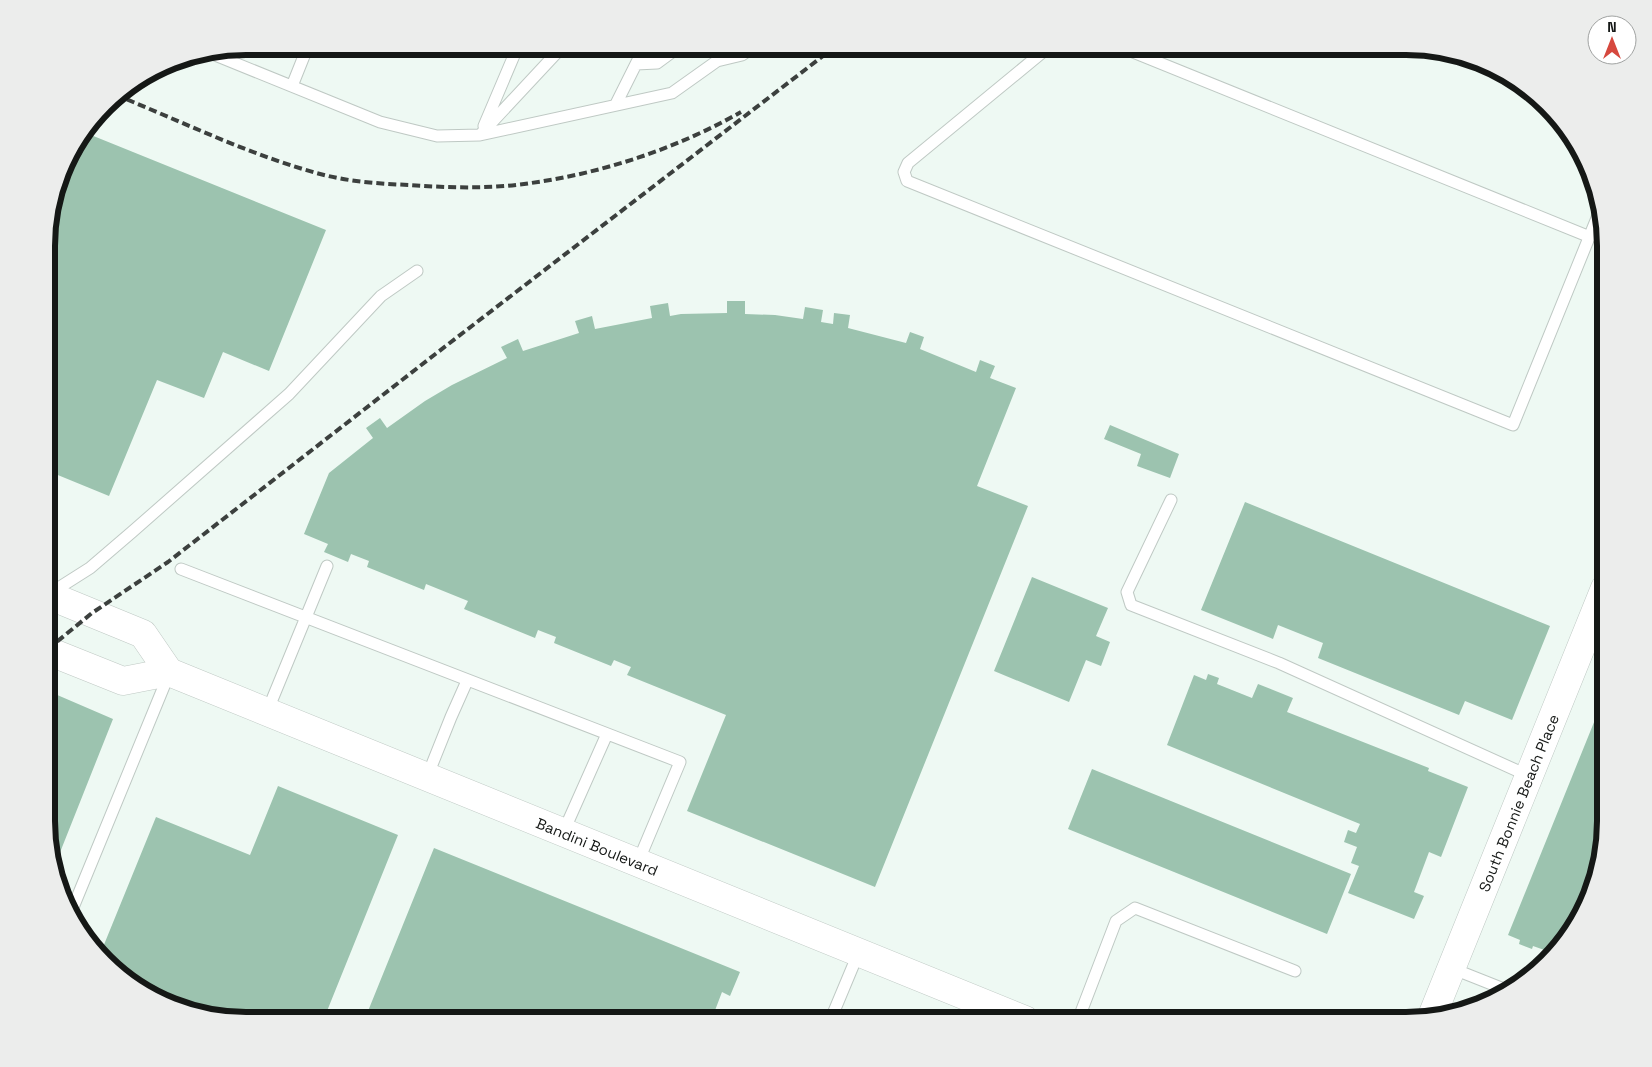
<svg xmlns="http://www.w3.org/2000/svg" width="1652" height="1067" font-family="'Space Grotesk',sans-serif">
<rect width="100%" height="100%" fill="#eef9f3"/>
<path fill="#9cc3af" d="M86,133L326,230L269,371L223,352L204,398L157,380L109,496L48,471V221L67,158Z
M727,301H745V314L775,315L803,319L805,307L823,310L821,322L833,324L834,313L850,315L848,328L906,343L910,332L924,337L920,349L976,372L980,360L995,366L990,378L1016,388L977,486L1028,506L875,887L687,811L726,715L627,675L631,667L614,660L611,666L554,643L556,637L538,630L535,638L464,609L468,601L426,584L424,590L367,567L369,561L351,554L348,562L324,552L328,544L304,534L329,473L373,438L366,428L380,418L387,428L425,401L452,385L507,358L501,347L518,339L523,351L579,333L575,321L592,316L595,329L652,318L650,306L668,303L670,316L681,314L727,313Z
M1110,425L1179,454L1170,478L1137,466L1141,454L1104,439Z
M1245,502L1550,626L1512,720L1465,701L1459,715L1318,658L1323,643L1278,625L1273,639L1201,610Z
M1032,577L1108,608L1096,636L1110,642L1101,666L1086,660L1069,702L994,671Z
M1208,674L1219,678L1217,684L1252,698L1258,684L1293,698L1287,712L1429,768L1428,771L1468,787L1441,857L1429,852L1414,892L1424,896L1414,919L1348,893L1359,866L1351,863L1357,847L1344,842L1348,830L1356,833L1360,824L1167,745L1194,675L1206,680Z
M48,691L113,719L55,865L48,846Z
M1605,695V833L1595,885L1572,932L1550,952L1533,946L1532,949L1519,944L1520,940L1508,935Z
M1092,769L1351,874L1327,934L1068,829Z
M278,786L398,835L323,1021H246L194,1014L135,987L101,952L156,817L250,855Z
M434,848L740,972L730,996L722,992L711,1021H364Z"/>
<g fill="none" stroke-linecap="round" stroke-linejoin="round">
<g stroke="#bfc9c4" stroke-width="13">
<path id="lane" d="M1050,46L908,163L904,172L907,181L1513,425L1599,213
M1118,46L1590,237
M210,53L380,122L437,136L480,135L672,93L717,61L742,55L755,46
M717,61L726,46
M636,64L657,63L680,46
M292,86L308,46
M616,104L645,46
M484,126L518,46
M480,135L563,46
M1171,500L1127,592L1131,605L1279,663L1529,776
M181,569L680,762L638,862
M49,594L90,568L132,532L289,394L381,296L417,271
M267,712L327,566
M427,777L451,717L467,681
M563,833L607,734
M72,910L169,674
M1451,968L1509,991
M1078,1020L1116,921L1135,908L1295,971
M830,1021L858,954"/>
</g>
<g stroke="#bfc9c4" stroke-width="29">
<g id="secondary">
<path d="M48,595L143,634L169,672"/>
<path id="s1" d="M48,651L123,681L169,672L1025,1020"/>
<path id="s2" d="M1432,1016L1605,588"/>
</g>
</g>
<use href="#lane" stroke="#fff" stroke-width="11"/>
<use href="#secondary" stroke="#fff" stroke-width="28"/>
<path stroke="#3c403e" stroke-width="4" stroke-dasharray="8 4" stroke-linecap="butt" d="M116,95C183,122 254,157 324,175C352,182 382,184 410,185C450,188 491,189 531,183C603,173 678,148 741,112
M48,649L92,613L168,562L438,352L836,46"/>
</g>
<g text-anchor="middle" dominant-baseline="central" stroke-width="5" stroke-linejoin="round" paint-order="stroke">
<g font-size="15" fill="#151816" stroke="#fff">
<text stroke="none"><textPath href="#s2" startOffset="230">South Bonnie Beach Place</textPath></text>
<text stroke="none"><textPath href="#s1" startOffset="590">Bandini Boulevard</textPath></text>
</g>
</g>
<path d="M0 0H1652V1067H0ZM246 55H1406A191 191 0 0 1 1597 246V821A191 191 0 0 1 1406 1012H246A191 191 0 0 1 55 821V246A191 191 0 0 1 246 55Z" fill="#ecedec" fill-rule="evenodd"/>
<path fill="none" stroke="#151816" stroke-width="6" d="M246 55H1406A191 191 0 0 1 1597 246V821A191 191 0 0 1 1406 1012H246A191 191 0 0 1 55 821V246A191 191 0 0 1 246 55Z"/>
<g transform="translate(1612 40)"><circle r="24" fill="#ffffff" stroke="#a1a3a2"/>
<path d="M0-4L9 19L0 12L-9 19Z" fill="#d6483e"/>
<text y="-8" font-size="14" font-weight="bold" text-anchor="middle" fill="#151816">N</text>
</g>
</svg>
